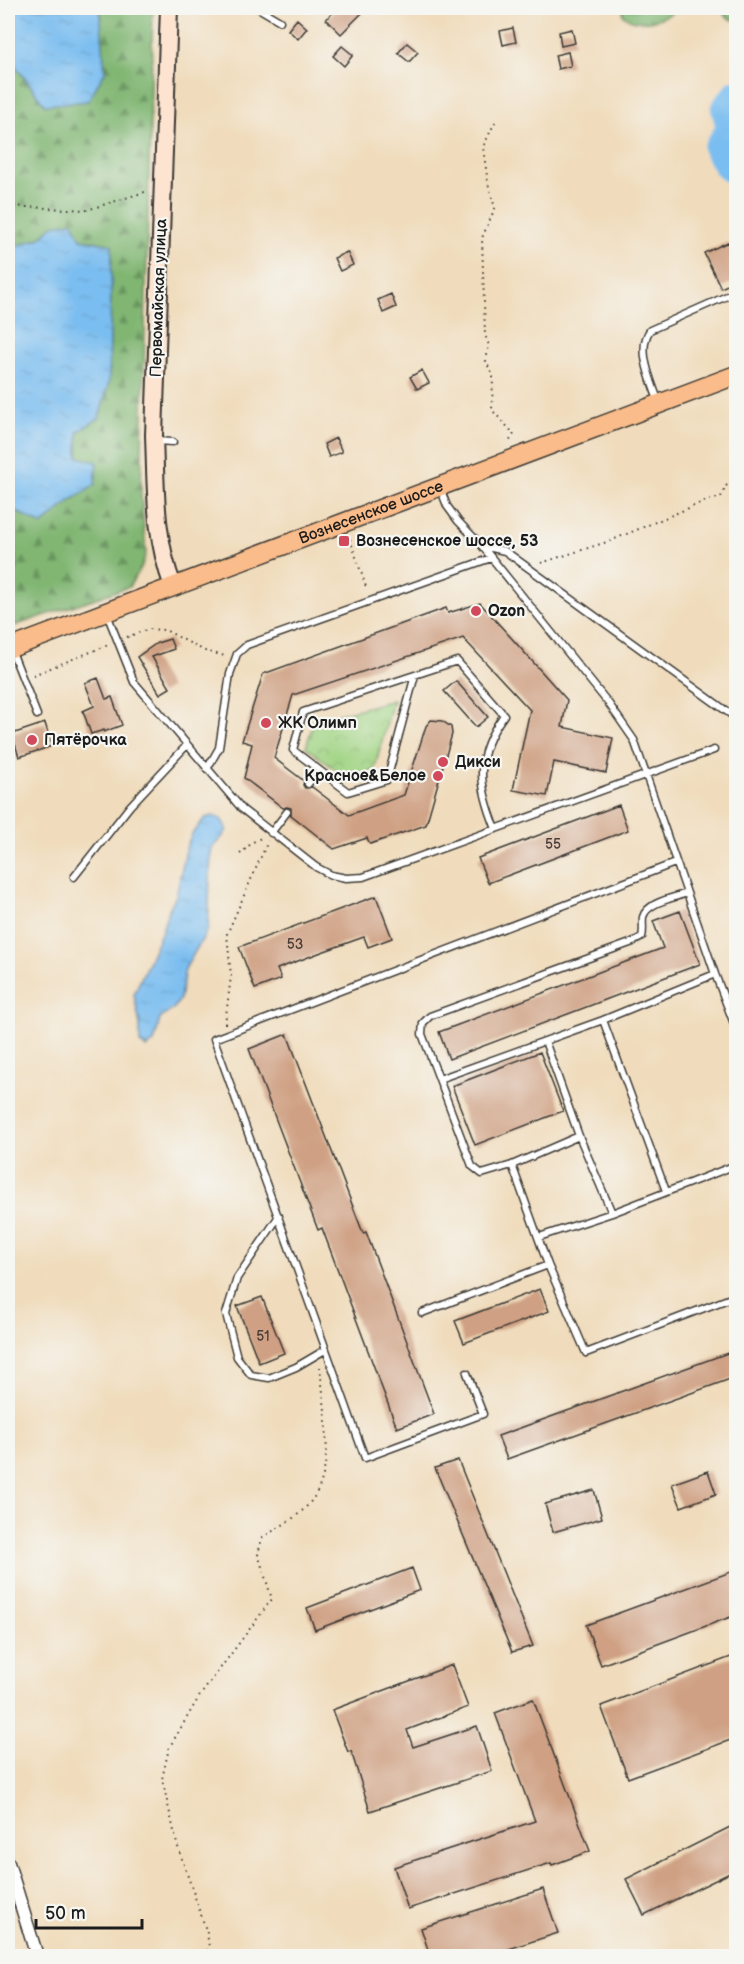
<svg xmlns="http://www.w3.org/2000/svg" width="744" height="1964" font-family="'Balsamiq Sans',sans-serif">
<defs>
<pattern id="forest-firs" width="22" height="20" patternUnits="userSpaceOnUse" patternTransform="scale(1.5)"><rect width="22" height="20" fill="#80b672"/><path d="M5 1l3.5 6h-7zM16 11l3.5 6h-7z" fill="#68935d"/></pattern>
<pattern id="park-crowns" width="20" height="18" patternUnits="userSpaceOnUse" patternTransform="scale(1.5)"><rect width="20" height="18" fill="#a1d484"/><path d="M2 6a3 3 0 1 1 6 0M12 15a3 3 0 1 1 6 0" fill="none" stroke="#8ab571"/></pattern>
<pattern id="water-ripples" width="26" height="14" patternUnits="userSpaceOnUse" patternTransform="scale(1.5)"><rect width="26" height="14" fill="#7abdf0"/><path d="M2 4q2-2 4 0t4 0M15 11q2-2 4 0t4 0" fill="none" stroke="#69a2cd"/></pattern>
</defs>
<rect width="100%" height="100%" fill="#f6f6f2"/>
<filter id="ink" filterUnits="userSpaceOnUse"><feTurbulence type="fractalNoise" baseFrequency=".0167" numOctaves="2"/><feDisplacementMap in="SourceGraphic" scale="12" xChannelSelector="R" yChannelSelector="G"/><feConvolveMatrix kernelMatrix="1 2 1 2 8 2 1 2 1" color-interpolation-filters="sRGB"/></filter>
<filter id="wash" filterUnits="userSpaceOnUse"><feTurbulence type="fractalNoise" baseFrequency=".008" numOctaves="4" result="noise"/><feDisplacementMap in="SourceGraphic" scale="24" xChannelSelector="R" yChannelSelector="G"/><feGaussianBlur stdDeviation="1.35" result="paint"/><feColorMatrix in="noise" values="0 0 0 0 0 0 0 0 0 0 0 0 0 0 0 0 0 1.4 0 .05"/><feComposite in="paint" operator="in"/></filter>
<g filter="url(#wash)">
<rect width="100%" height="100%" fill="#f0dcbc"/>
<path fill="url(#forest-firs)" stroke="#4e6947" stroke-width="1.5" d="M100,8H153L141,494L146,553L142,566L129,587L8,628V571L17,569L8,527V507L42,525L70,501L95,485L78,457V432L111,245L81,239L54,225L40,238L8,249V68L14,64L46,105L102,18Z
M623,8H678C667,19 637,28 623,15Z
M718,8H736V21L728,18Z"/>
<path fill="url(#park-crowns)" stroke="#5e7850" stroke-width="1.5" d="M393,700L374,771L348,779L306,747L314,721Z"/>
<path fill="url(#water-ripples)" stroke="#4b6c86" stroke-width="1.5" d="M8,8H100L105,72L88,101L45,105L14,64L8,68Z
M73,222L81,239L112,245L109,382L99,418L78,432V457L97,462L95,485L70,501L42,525L8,507V249L40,238L54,225Z
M8,527L17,569L8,571Z
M213,816L221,819L227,828C225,839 215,841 211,851L208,929L185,969L180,999L174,1008L160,1019L154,1042L147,1048L140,1044V1025L134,994L162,931L168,911L176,896L187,845L192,834L205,818Z"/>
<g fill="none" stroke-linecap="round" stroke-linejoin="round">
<path stroke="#7abdf0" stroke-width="26" d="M736,93L724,108L729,128L716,149L726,166L736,173"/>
</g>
<g id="blocks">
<path fill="#cfa083" d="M338,8H367L341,34L326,19Z
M297,19L307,28L298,39L288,30Z
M513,28L516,42L503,45L500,31Z
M572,29L575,43L561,46L559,32Z
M407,43L418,52L409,62L398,53Z
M342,46L353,55L344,66L333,56Z
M568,52L571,66L558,69L555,55Z
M728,242L736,260V281L721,288L704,253Z
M347,252L353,265L340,271L334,258Z
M391,294L396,307L383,313L378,300Z
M422,370L429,383L417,389L410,377Z
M336,438L342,452L329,457L324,444Z
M480,603L567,700L562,727L613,738L606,773L554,762L547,796L513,790L530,710L463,638L293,695L274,758L304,781L303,785L305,788L312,787L349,815L404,795L426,726L431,720L442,721L451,727L452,734L426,825L370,844L367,838L334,849L291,815V808L287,807L283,808L244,778L252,744L242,741L263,674L446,608L448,613Z
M170,639L174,649L152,657L170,688L160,694L137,657L157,643Z
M98,678L106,699L112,697L122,725L104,732V730L91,734L83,711L94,706L85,683Z
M456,681L488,717L476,727L444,691Z
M45,723L52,746L19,757L12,734Z
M619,805L628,830L488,883L478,858Z
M376,896L392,938L368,947L364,937L319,953L277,969L281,979L255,989L239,947Z
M680,911L700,964L449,1059L439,1032L663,948L653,921Z
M287,1034L363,1233L366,1232L434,1414L397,1428L322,1228L318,1230L249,1049Z
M540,1052L563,1111L475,1145L452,1086Z
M540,1289L549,1311L464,1343L455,1321Z
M262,1297L284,1353L259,1363L237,1306Z
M736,1350V1377L507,1459L498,1436Z
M458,1460L533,1646L512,1652L435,1468Z
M708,1471L716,1494L681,1507L672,1484Z
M594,1490L602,1518L553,1532L545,1504Z
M412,1568L420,1590L315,1630L307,1608Z
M736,1570V1615L601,1665L586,1625Z
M736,1655V1738L628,1778L601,1706Z
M452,1665L468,1707L407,1730L413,1747L477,1726L492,1771L370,1811L351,1751L348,1752L332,1710Z
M533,1699L590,1851L552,1865L551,1863L408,1909L394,1867L535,1821L495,1713Z
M736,1824V1870L644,1915L626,1879Z
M543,1889L558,1933L487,1956H430L421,1928Z"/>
</g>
</g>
<g filter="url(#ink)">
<use href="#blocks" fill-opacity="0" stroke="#3c3934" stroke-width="1.5"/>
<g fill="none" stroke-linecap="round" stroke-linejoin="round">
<g stroke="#3c3934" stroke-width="9">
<path id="lane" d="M258,8L280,21
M659,403C652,382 636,350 650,330L736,292
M155,441L173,442
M441,490L447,506L458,521L482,546L609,704L634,740L715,974L736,1029
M483,546L505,551L736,718
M107,614L134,682L242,809L316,867L331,875L346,878L363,877L714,750
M11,649L37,715
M415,675L387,780L348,792L293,750L303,712L457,661L504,715C474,756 478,784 496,829
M207,769L219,748L230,674L237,654L247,645L491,558
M308,784L319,770
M271,833L287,812
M74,877L130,806L187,745
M603,1020L666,1191
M545,1041L579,1136L612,1213
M439,1079L603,1020L715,974
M579,1136L512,1165L482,1174L472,1166L422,1034L423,1023L430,1016L633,942L642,937C644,930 642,923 643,917C647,902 674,898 687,893
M512,1165L548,1265L586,1353L736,1296
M279,1216L237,1278L226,1314L237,1357L251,1375L269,1378L296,1367L325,1350
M539,1237L612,1213L736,1165
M422,1313L548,1265
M467,1373L483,1414L365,1458L214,1039L675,863"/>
</g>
<g stroke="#3c3934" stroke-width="15">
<path id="street" d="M8,1863L37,1956"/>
</g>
<g stroke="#3c3934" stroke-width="20">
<path id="secondary" d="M169,8L154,435C156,487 154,537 173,586"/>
</g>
<g stroke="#3c3934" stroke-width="21">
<g id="primary">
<path id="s1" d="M8,649L736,375"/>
</g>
</g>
<path stroke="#3c3934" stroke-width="2" stroke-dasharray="1.5 4.5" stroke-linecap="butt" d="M495,122L483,147L488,183L495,208L482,238L485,335L489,345L486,361L493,377L492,410L514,434L509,442
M8,206L87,210L148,191
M350,539L367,590
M541,563L610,541L703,502L721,497L726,486L736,479
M127,637L149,629L165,630L205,651L225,656
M33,675L108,645
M240,854L253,842L261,838
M225,1024L231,976L227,934L268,841
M204,1956L209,1947L207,1933L177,1844L162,1779L169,1748L199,1697L272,1599L258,1554L262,1538C277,1528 295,1519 307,1506C338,1474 324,1407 320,1367"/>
<use href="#lane" stroke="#fff" stroke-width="6"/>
<use href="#street" stroke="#fff" stroke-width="12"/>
<use href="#secondary" stroke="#fde4d0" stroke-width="16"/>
<use href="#primary" stroke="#f9bc8a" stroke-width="18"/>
</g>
</g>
<g fill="#d1495b" stroke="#f6f6f2" stroke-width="2">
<rect x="338" y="535" width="12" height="12" rx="3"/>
<circle cx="476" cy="611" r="6"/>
<circle cx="266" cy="723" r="6"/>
<circle cx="32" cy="740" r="6"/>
<circle cx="443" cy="762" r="6"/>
<circle cx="438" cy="776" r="6"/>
</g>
<g text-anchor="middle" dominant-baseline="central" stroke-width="4.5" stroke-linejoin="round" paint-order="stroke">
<g font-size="14" fill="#493d36">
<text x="553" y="844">55</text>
<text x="295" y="944">53</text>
<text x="263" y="1336">51</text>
</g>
<g font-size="16" fill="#1c1c1c" stroke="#f6f6f2">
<text transform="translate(159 298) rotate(-88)">Первомайская улица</text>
<text stroke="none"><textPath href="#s1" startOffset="388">Вознесенское шоссе</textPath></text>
</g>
<g font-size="16" font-weight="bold" fill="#1c1c1c" stroke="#f6f6f2" text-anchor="start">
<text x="356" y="541">Вознесенское шоссе, 53</text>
<text x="488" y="611">Ozon</text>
<text x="278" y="723">ЖК Олимп</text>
<text x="44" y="740">Пятёрочка</text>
<text x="455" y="762">Дикси</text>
<text x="426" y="776" text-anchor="end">Красное&amp;Белое</text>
</g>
</g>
<rect width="744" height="1964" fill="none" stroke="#f6f6f2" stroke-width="30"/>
<path d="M36 1919v9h106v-9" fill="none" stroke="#1c1c1c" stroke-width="3"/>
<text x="45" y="1919" font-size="18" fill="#1c1c1c" stroke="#f6f6f2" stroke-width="4.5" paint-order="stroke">50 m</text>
</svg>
